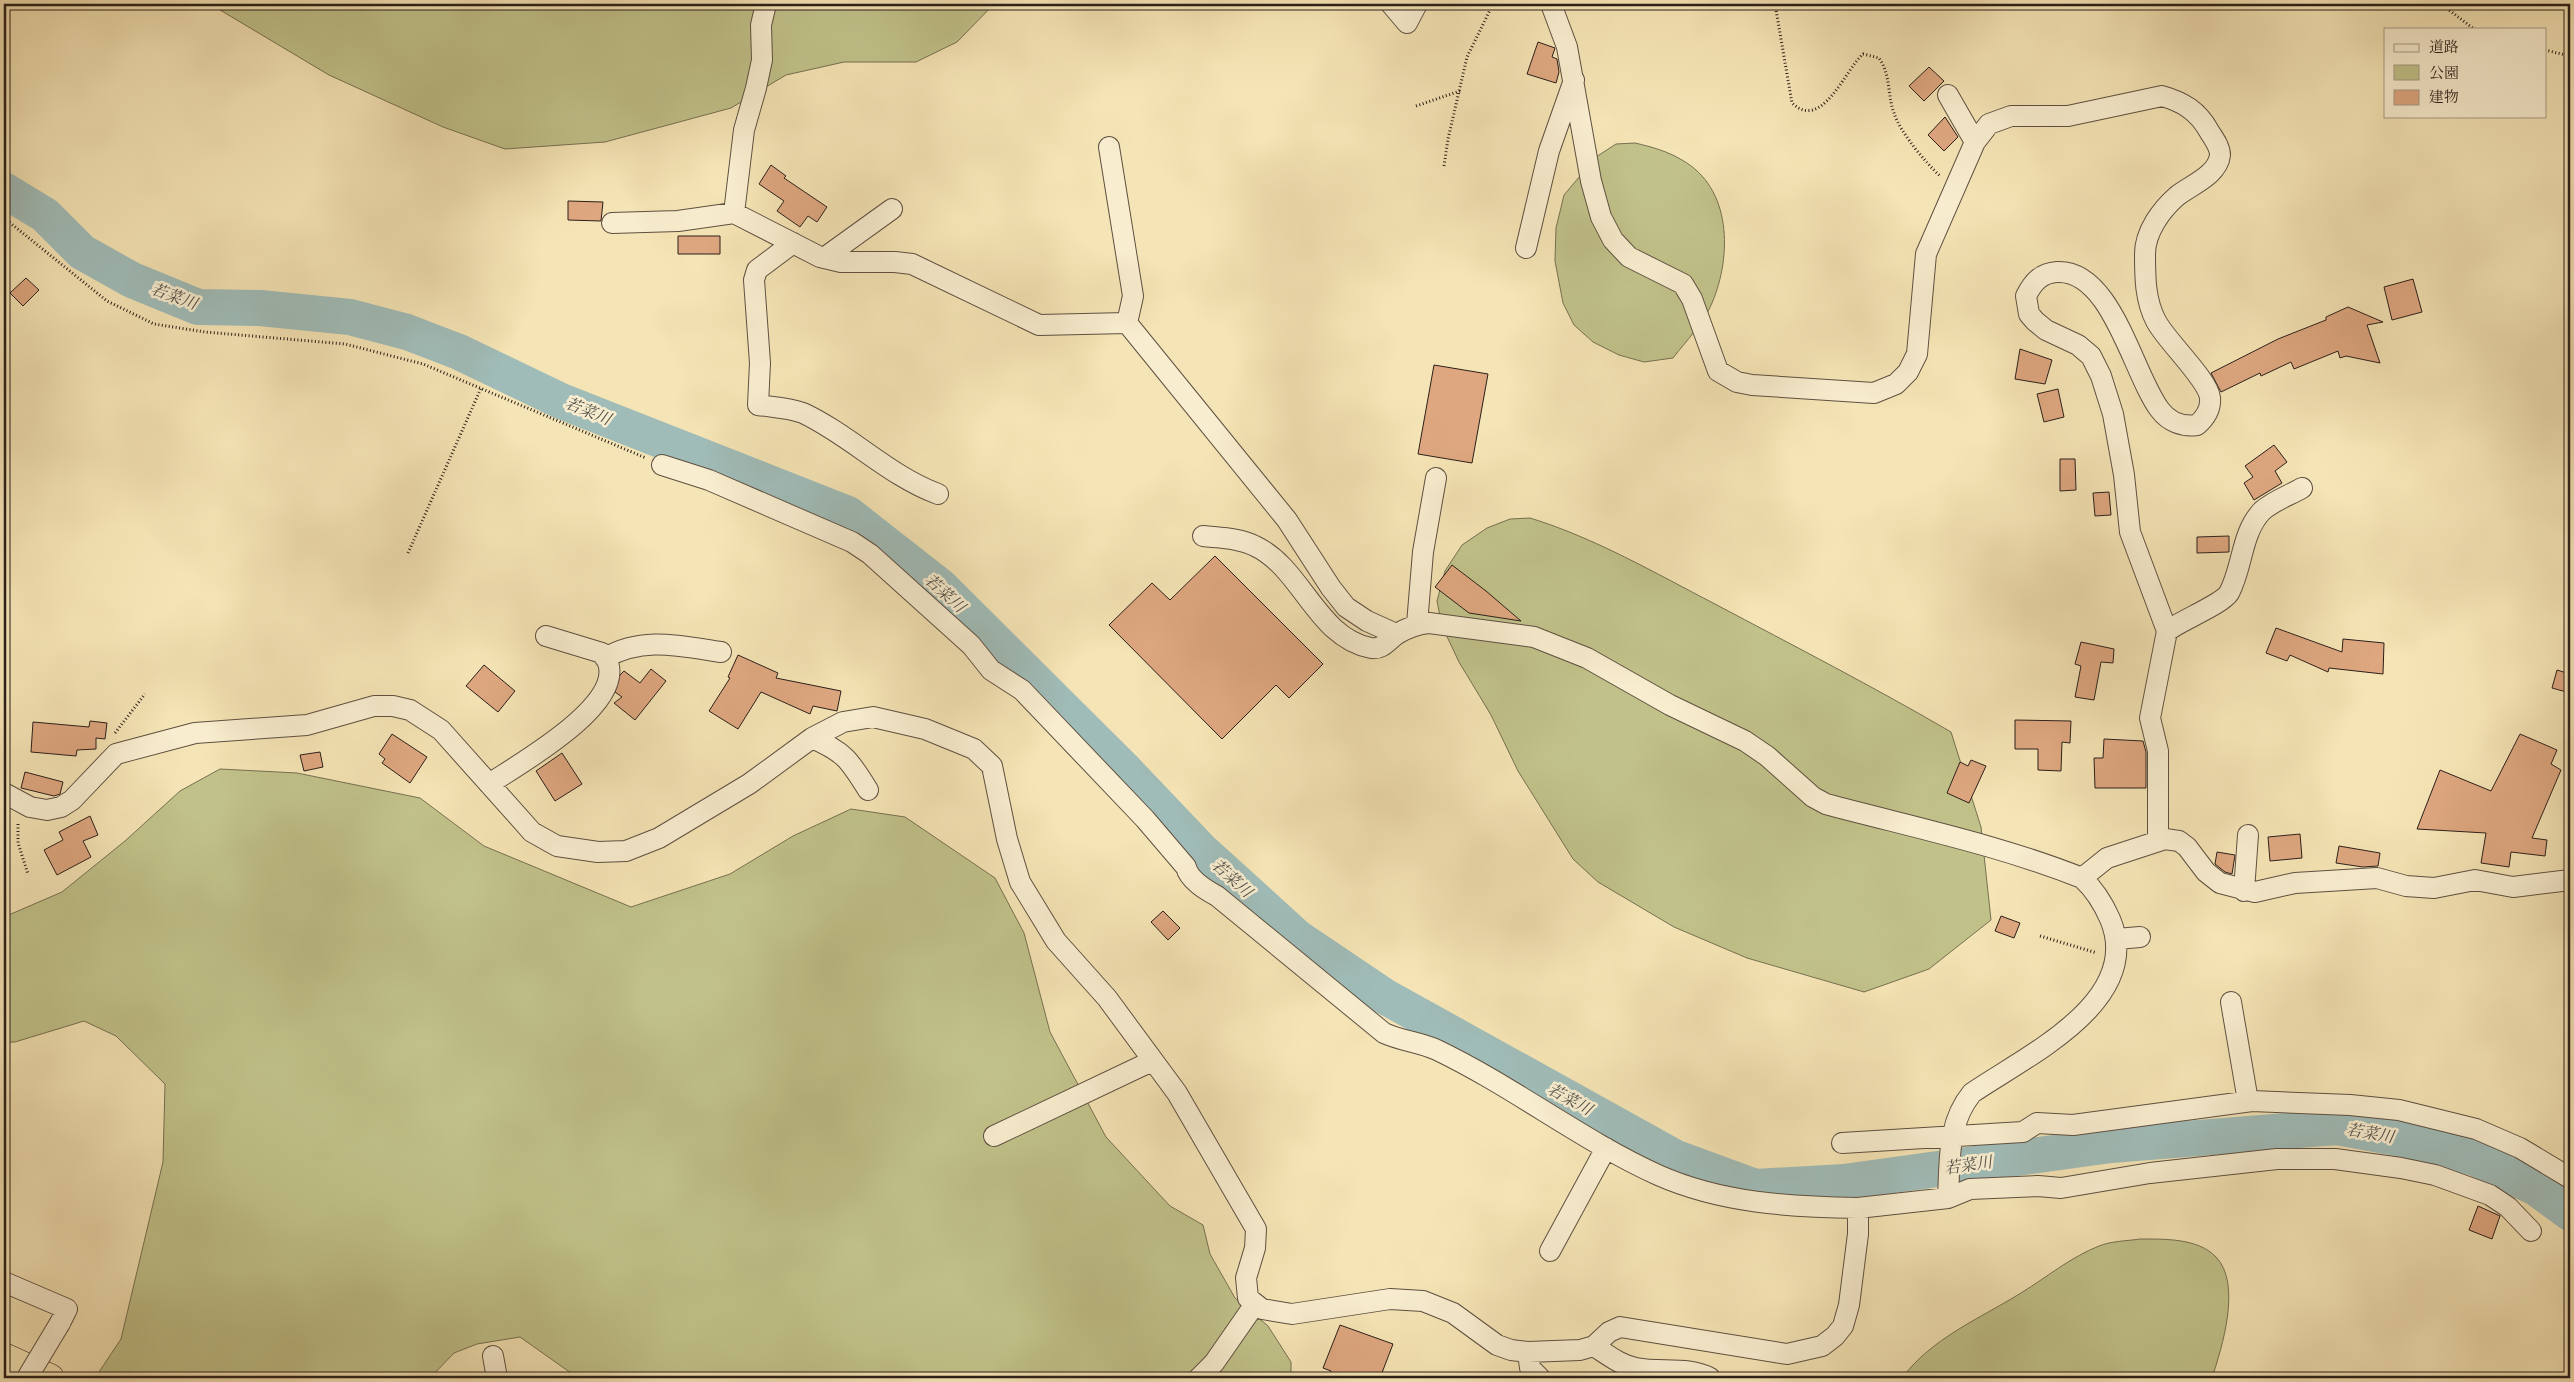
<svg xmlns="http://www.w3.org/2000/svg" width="2574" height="1382" font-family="'IM FELL French Canon','Noto Serif JP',serif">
<rect width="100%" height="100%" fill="#f5e4b5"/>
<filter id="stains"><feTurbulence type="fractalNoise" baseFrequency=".004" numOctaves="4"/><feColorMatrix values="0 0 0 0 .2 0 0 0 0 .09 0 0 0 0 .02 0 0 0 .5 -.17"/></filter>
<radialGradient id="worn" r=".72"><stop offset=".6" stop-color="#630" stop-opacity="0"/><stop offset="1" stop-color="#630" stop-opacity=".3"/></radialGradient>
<path fill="#c1c28a" stroke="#767052" d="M210,4H994L957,42L916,62H844L786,75L731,108L605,142L505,149L443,127L329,75Z
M1635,143C1652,147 1667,151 1682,160C1732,188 1732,256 1712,303C1704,323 1686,341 1673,358L1644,362L1619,355L1593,342L1574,325L1563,303L1555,261L1556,228L1564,195L1596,157L1616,144Z
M1530,518C1595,538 1655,573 1715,604C1794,646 1874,687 1951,732L1981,827L1991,920L1929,969L1864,992L1747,958L1674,927L1598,882L1573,859L1518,771L1491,715L1459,662L1442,626L1437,601L1445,571L1462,545L1487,528L1510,519Z
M220,769L297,773L420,798L484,846L631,907L730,874L793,836L851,809L905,817L995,878L1024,933L1050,1032L1106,1137L1170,1206L1203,1225L1210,1254L1235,1298L1268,1326L1291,1362V1378H578L520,1337L477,1344L454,1353L430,1378H95L121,1339L163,1162L165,1084L116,1036L84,1021L15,1042H4V917L62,892L125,841L180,791Z
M2140,1239C2164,1239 2198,1238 2216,1257C2242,1284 2222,1347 2212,1378H1902C1932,1338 1979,1319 2021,1293C2047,1277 2071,1257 2099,1246C2111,1241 2127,1241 2140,1239Z"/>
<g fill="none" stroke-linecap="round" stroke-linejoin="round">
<path stroke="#a0bcb8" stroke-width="36" d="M4,190L45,215L82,252L132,280L198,307L260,308L350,317L407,332L459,352L561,401L848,514L941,587L1123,768L1200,849L1298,938L1384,996L1676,1158L1755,1187L1844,1182L2111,1145L2337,1127L2407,1140L2475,1158L2536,1188L2570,1213"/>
</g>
<path fill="#dea780" stroke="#2b1f1a" d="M1538,42L1555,48L1552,57L1557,59L1559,72L1556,83L1527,74Z
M1929,67L1944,81L1924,101L1909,86Z
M1945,117L1958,137L1944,151L1928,135Z
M771,165L786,176L784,178L827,207L817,222L808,216L800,227L777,211L784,201L759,184Z
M568,201L603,202L601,221L568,220Z
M678,236H720V254H678Z
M26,278L39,290L23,306L10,293Z
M2413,279L2422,312L2392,320L2384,287Z
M2348,307L2383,322L2367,325L2380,363L2346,356L2340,358L2338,351L2294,369L2291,362L2261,376L2260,373L2221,392L2211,373L2278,339L2326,320V317Z
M2020,349L2052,360L2045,384L2015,379Z
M1434,365L1488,374L1472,463L1418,454Z
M2058,389L2064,417L2044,422L2037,394Z
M2274,445L2287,462L2275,471L2282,483L2254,500L2244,483L2253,477L2245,466Z
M2060,459H2075L2076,490L2060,491Z
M2109,492L2111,515L2095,516L2093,493Z
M2229,536V552L2197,553V537Z
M1215,556L1323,664L1289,698L1276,685L1222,739L1109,625L1152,583L1170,600Z
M1452,565L1486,591L1521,621L1469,613L1435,587Z
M2276,628L2342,652L2343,639L2384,643L2383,674L2329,668L2328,672L2290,655L2287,661L2266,653Z
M2081,642L2114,649L2113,663L2101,662L2094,700L2075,697L2081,666L2075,664Z
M738,655L778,673L776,678L841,691L837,711L813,706L810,714L761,692L738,729L709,711L730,678L728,677Z
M484,665L515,691L498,712L466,686Z
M651,669L666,681L635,720L614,703L622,697L615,692L620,675L624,671L640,683Z
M2557,670L2570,674V693L2552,688Z
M2015,720L2071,721L2070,743L2062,742L2061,771L2038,770V749H2015Z
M90,721L107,723L105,739L96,738V749L77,750L76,756L31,752L33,722L89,727Z
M392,734L427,757L410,783L382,763L385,759L379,754Z
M2520,734L2557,750L2551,764L2561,770L2532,838L2547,840L2545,856L2511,852L2509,867L2481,863L2486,833L2417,829L2440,770L2491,791Z
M2104,739L2143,741L2146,752V788H2095L2094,758H2103Z
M320,752L323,767L304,771L300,755Z
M562,753L582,784L555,801L536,771Z
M1971,760L1986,766L1969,803L1947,793L1960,762L1968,766Z
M25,772L63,782L60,794L54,796L21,788Z
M90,816L98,835L83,841L91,857L57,875L44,850L63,840L59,832Z
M2300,834L2302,858L2270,861L2268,837Z
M2339,846L2380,853L2378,866L2363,867L2336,863Z
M2217,852L2235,855L2232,874L2225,872L2215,864Z
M1163,911L1180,928L1168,940L1151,922Z
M2001,916L2020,923L2014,938L1995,931Z
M2478,1206L2500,1216L2492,1239L2469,1230Z
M1340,1325L1393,1344L1380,1378H1328L1331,1371L1323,1368Z"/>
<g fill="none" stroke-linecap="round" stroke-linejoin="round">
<g stroke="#5e5041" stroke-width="22">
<path id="minor" d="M1391,4L1407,23L1417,4
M1551,4L1567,47L1591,181L1601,217L1613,240L1629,257L1683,284L1692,299L1718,371L1737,382L1752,385L1874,393L1896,384L1908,372L1917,354L1926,254L1975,142L1989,124L2011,116H2068L2162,96C2183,102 2198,111 2209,131C2213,138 2220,146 2220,155C2218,175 2191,185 2177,196C2161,210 2145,232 2145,254C2145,277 2145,300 2156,321C2167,342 2208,379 2210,398C2211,409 2205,418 2197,425C2183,427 2169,422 2160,410C2133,375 2112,269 2057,272C2041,273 2033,282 2026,296L2029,314L2035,321L2046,330L2078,345L2091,356L2101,376L2113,414L2124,475L2130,532L2167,631L2150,718L2158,751V841
M1948,95L1975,142
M1109,147L1133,296L1127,323
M734,213L744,130L756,88L762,60L761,25L766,4
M612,223L678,221L734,213L820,257L841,262H895L912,264L1039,325L1127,323L1287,520L1331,588L1346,607L1367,621L1396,634
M793,243L757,270L754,280L760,363L758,405C772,407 790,408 803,413C850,435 889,476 938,494
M1526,248L1549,151L1574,80
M824,258L892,209
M662,465L709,480L852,542L870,554L971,645L991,670L1022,690L1145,819L1186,867C1189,880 1206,890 1217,896L1384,1033C1401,1041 1420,1042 1437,1050C1514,1087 1581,1140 1658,1175C1721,1203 1790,1207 1858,1208
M1417,624L1423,552L1436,478
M2167,631C2182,620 2222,604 2229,593C2243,567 2241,533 2262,511C2273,501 2290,495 2302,488
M605,658C643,636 680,646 721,652
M812,738C845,752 850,761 868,790
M489,784C519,764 623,706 608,663C607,660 604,656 602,653L546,636
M4,793L30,807L47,810L61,807L72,800L116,754L195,733L307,725L374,706H393L410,710L441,730L532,832L557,846L598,852L626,851L659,838L749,784L812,738L843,722L873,717L925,729L974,749L992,766L1007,839L1020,882L1056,941L1107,998L1177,1093L1256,1229L1255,1248L1246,1278L1248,1298L1262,1309L1292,1314L1390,1299L1423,1301L1453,1313L1497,1345L1511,1350L1528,1352L1580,1350L1594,1346L1609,1332L1620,1327L1787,1354L1822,1346L1835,1336L1843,1326L1849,1305L1858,1234V1208L1948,1198C1950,1161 1947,1123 1972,1093C2026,1056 2145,1001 2110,919C2103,903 2094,889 2082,878C1999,845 1912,827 1826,804L1813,797L1767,756L1745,741L1670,705L1587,658L1534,637L1429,623C1417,624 1407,628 1397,634C1388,640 1383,650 1371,648C1317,638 1302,568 1255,546C1239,538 1221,538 1203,536
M2082,878L2107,858L2165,839L2179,841L2187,847L2206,872L2220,883L2255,892L2295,883L2377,878L2406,886L2434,888L2475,880L2513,887L2570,880
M2244,891L2248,835
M2117,939L2140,937
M2231,1002L2248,1101
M994,1136L1152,1061
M1842,1143L2023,1132L2037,1123L2073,1125L2252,1101L2350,1105L2399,1110L2476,1129L2520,1148L2570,1178
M1948,1198L1970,1189L2038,1186L2061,1188L2150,1173L2277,1159H2335L2401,1168L2435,1175L2490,1195L2508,1207L2531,1231
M1550,1251L1606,1148
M4,1282L67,1309L60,1323
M1594,1346C1608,1355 1620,1365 1636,1368C1661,1373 1688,1366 1710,1378
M1528,1352L1530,1368L1540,1378
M493,1356L497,1378
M1199,1378L1214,1363L1255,1304"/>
</g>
<g stroke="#2b1f1a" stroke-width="29">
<path id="highway" d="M4,1357L50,1378"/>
</g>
<path stroke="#2b1f1a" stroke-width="3" stroke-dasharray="1 2.5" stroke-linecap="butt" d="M1775,4L1792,103C1822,132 1845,70 1863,54L1879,58C1891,75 1887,94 1894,113C1900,132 1925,162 1940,176
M2441,4L2474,29
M2545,50L2570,56
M1416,106L1460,91
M1444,166L1448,139L1467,57L1493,4
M4,218L107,301L154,324L205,332L345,344L423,364L646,458
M408,553L481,388
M115,733L145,694
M18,824V843L28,874
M2040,936L2097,953"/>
<use href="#minor" stroke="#f8edcf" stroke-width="20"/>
<use href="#highway" stroke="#f5e4b5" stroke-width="28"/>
<g stroke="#5e5041" stroke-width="22" stroke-linecap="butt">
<path id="minor-bridge" d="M27,1378L60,1323"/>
</g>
<use href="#minor-bridge" stroke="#f8edcf" stroke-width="20"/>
</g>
<g text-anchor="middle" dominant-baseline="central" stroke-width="5" stroke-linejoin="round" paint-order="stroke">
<g font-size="16" font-style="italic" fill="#4e4e49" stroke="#f8edcf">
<text transform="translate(174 296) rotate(20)">若菜川</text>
<text transform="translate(588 411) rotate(22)">若菜川</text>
<text transform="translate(945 593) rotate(42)">若菜川</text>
<text transform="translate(1232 878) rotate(42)">若菜川</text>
<text transform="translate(1570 1099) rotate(29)">若菜川</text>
<text transform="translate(2370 1133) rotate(10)">若菜川</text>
<text transform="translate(1968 1165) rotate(-8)">若菜川</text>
</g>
</g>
<rect width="2574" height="1382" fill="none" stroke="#f5e4b5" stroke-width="20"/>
<rect x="5" y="5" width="2564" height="1372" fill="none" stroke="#2b1f1a" stroke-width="2.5"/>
<rect x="10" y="10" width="2554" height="1362" fill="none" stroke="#2b1f1a"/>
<rect x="2384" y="28" width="162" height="90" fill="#f8edcf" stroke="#a69b87"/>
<rect x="2394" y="44" width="25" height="8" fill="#f8edcf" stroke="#a69b87"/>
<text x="2429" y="52" font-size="15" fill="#2b1f1a">道路</text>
<rect x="2394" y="65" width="25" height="15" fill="#c1c28a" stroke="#a69b87"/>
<text x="2429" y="78" font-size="15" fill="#2b1f1a">公園</text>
<rect x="2394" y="90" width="25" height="15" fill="#dea780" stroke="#a69b87"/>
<text x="2429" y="102" font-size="15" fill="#2b1f1a">建物</text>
<rect width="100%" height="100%" filter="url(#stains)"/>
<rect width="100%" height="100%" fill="url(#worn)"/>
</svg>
